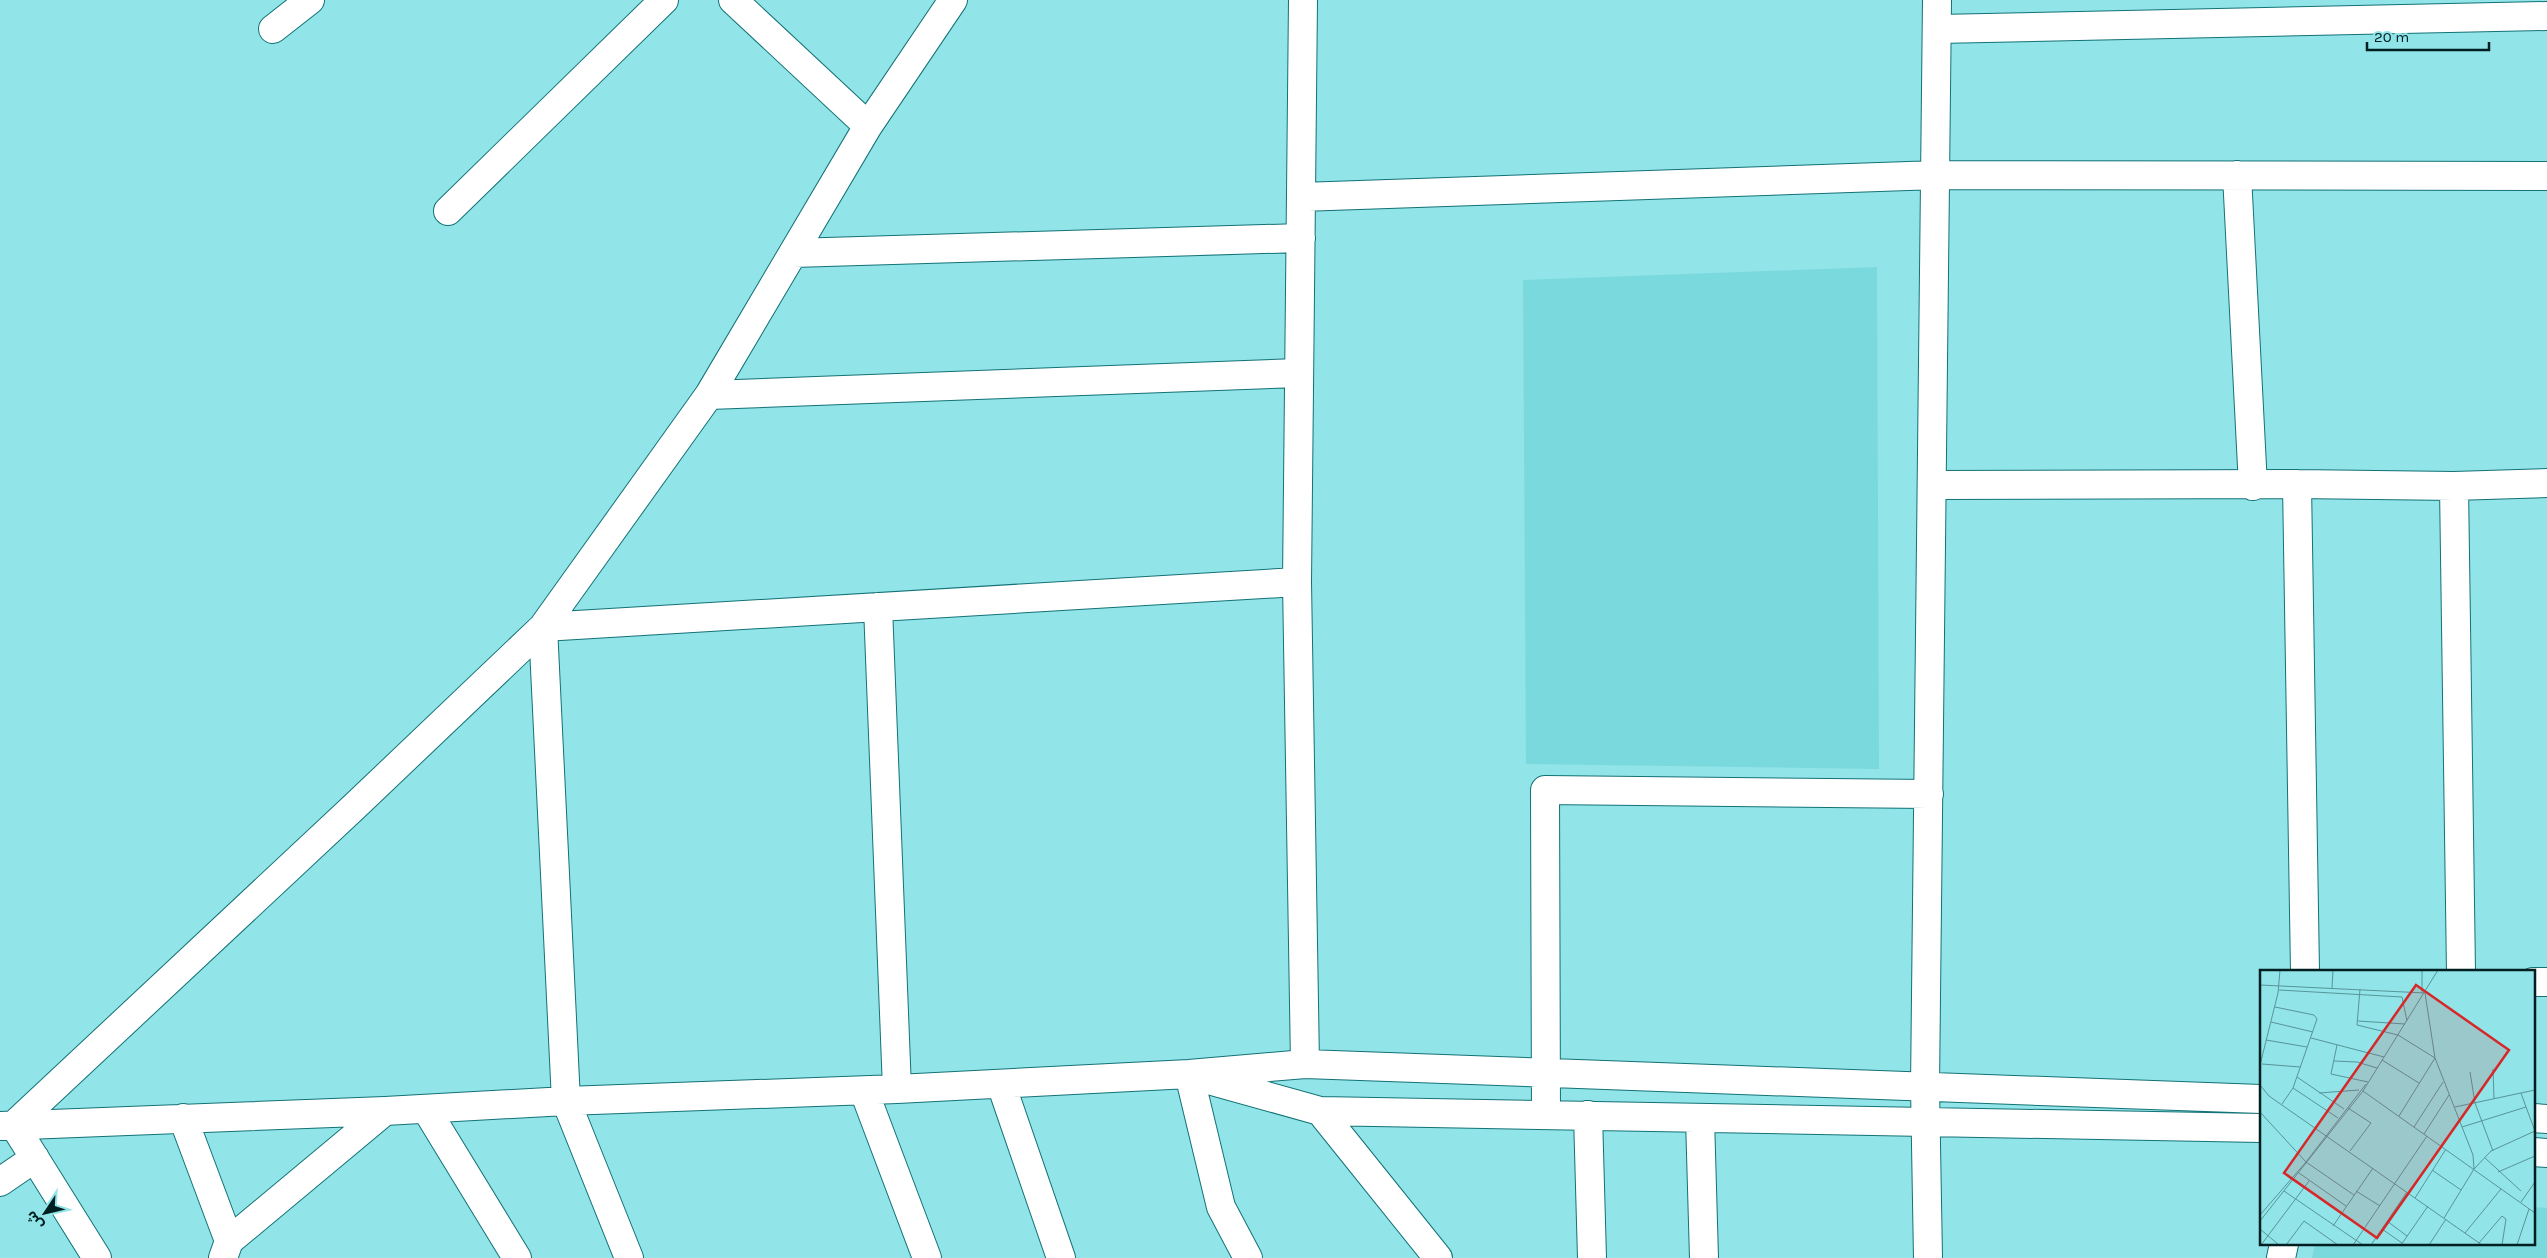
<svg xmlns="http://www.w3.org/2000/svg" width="2547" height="1258" font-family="Karla,'Noto Sans Arabic',sans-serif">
<rect width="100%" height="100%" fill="#91e4e8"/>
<path fill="#7ad9dd" d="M1877,267L1879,769L1526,764L1523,280Z
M2533,1207L2547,1208V1258H2312L2315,1244H2533Z"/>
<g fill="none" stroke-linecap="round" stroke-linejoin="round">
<g stroke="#137276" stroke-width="30">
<path id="minor" d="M733,0L868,126
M1303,0L1297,582L1305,1064
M273,29L310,0
M1938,29L2547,16
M2237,175L2253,486
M1301,197L1937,175L2547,176
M448,211L664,0
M793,253L1301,238
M709,395L1299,373
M2297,484L2305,972
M1933,485L2297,484L2454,486L2547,483
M2454,486L2461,972
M878,607L897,1089
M2533,982H2547
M1189,1074L1221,1207L1248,1258
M1205,1079L1320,1111L2261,1128
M1001,1084L1061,1258
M864,1091L927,1258
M426,1109L517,1258
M1320,1111L1438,1258
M1546,1115L1545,790L1929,794
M1588,1115L1592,1258
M183,1118L229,1241
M1700,1118L1704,1258
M2533,1118L2547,1119
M14,1125L355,806L543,627L709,395L868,126L953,0
M14,1125L97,1258
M0,1126L385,1111L566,1101L897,1089L1189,1074L1305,1064L2261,1099
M2533,1152L2547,1153
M0,1182L35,1158
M223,1258L229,1241L385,1111
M629,1258L566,1101L543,627L1297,582
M1928,1258L1925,1087L1937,0
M2281,1258L2284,1244"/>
</g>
<use href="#minor" stroke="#fff" stroke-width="28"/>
</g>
<g transform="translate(2260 970)">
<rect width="275" height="275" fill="#91e4e8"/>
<path fill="none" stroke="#579598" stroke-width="1" d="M162,0V23M0,15L165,23M72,18L73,0M100,19L97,55L138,65L175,88L139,146M19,20L142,27L147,51M165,23L175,88L213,185L214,199M15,37L54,45L57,49L33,118L22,134M98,51L145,54M11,52L53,62M51,68L124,87M6,70L47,77M77,75L71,104L108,112M122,90L159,113M74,91L97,92L117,98M2,94L40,97M0,95L18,23L20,0M233,99L234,129M210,102L215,133L233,181M37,107L84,139M0,115L9,126L222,275M33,118L78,148M103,121L275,243M59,123L99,120M195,137L275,120M88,138L111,153L90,181M0,142L46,192L94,225M154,157L183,112M202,157L266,137L261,123M164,164L189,125M225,188L261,221M172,200L201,220M238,202L275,186M39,203L86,236M24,221L103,275M96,221L120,236M155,228L186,179M261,232L275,212M0,245L46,192L106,114M184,248L214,199L231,181L275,161L266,137M0,251L103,121L178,0M127,251L147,266M73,256L113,198M0,259L19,275M122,259L142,273M205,263L241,219M219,273L242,246L246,249L242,275M1,275L49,211M26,275L44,251L78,275M93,275L167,166M111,275L147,222M141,275L168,236M169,275L186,249M257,275L269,239"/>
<path fill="#d62828" fill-opacity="0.15" stroke="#d62828" stroke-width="2.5" d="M156,15L249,80L117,268L24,203Z"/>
<rect width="275" height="275" fill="none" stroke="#001f20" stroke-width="2.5"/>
</g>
<g transform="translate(45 1213) rotate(235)" stroke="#91e4e8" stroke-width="4" paint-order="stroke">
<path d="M0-4L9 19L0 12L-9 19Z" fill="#001f20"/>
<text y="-8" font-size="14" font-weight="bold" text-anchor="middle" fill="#001f20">ش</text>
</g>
<path d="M2367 42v8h122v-8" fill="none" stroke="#001f20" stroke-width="2.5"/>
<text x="2374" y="42" font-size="15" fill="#001f20" stroke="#91e4e8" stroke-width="4" paint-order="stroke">20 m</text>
</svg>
